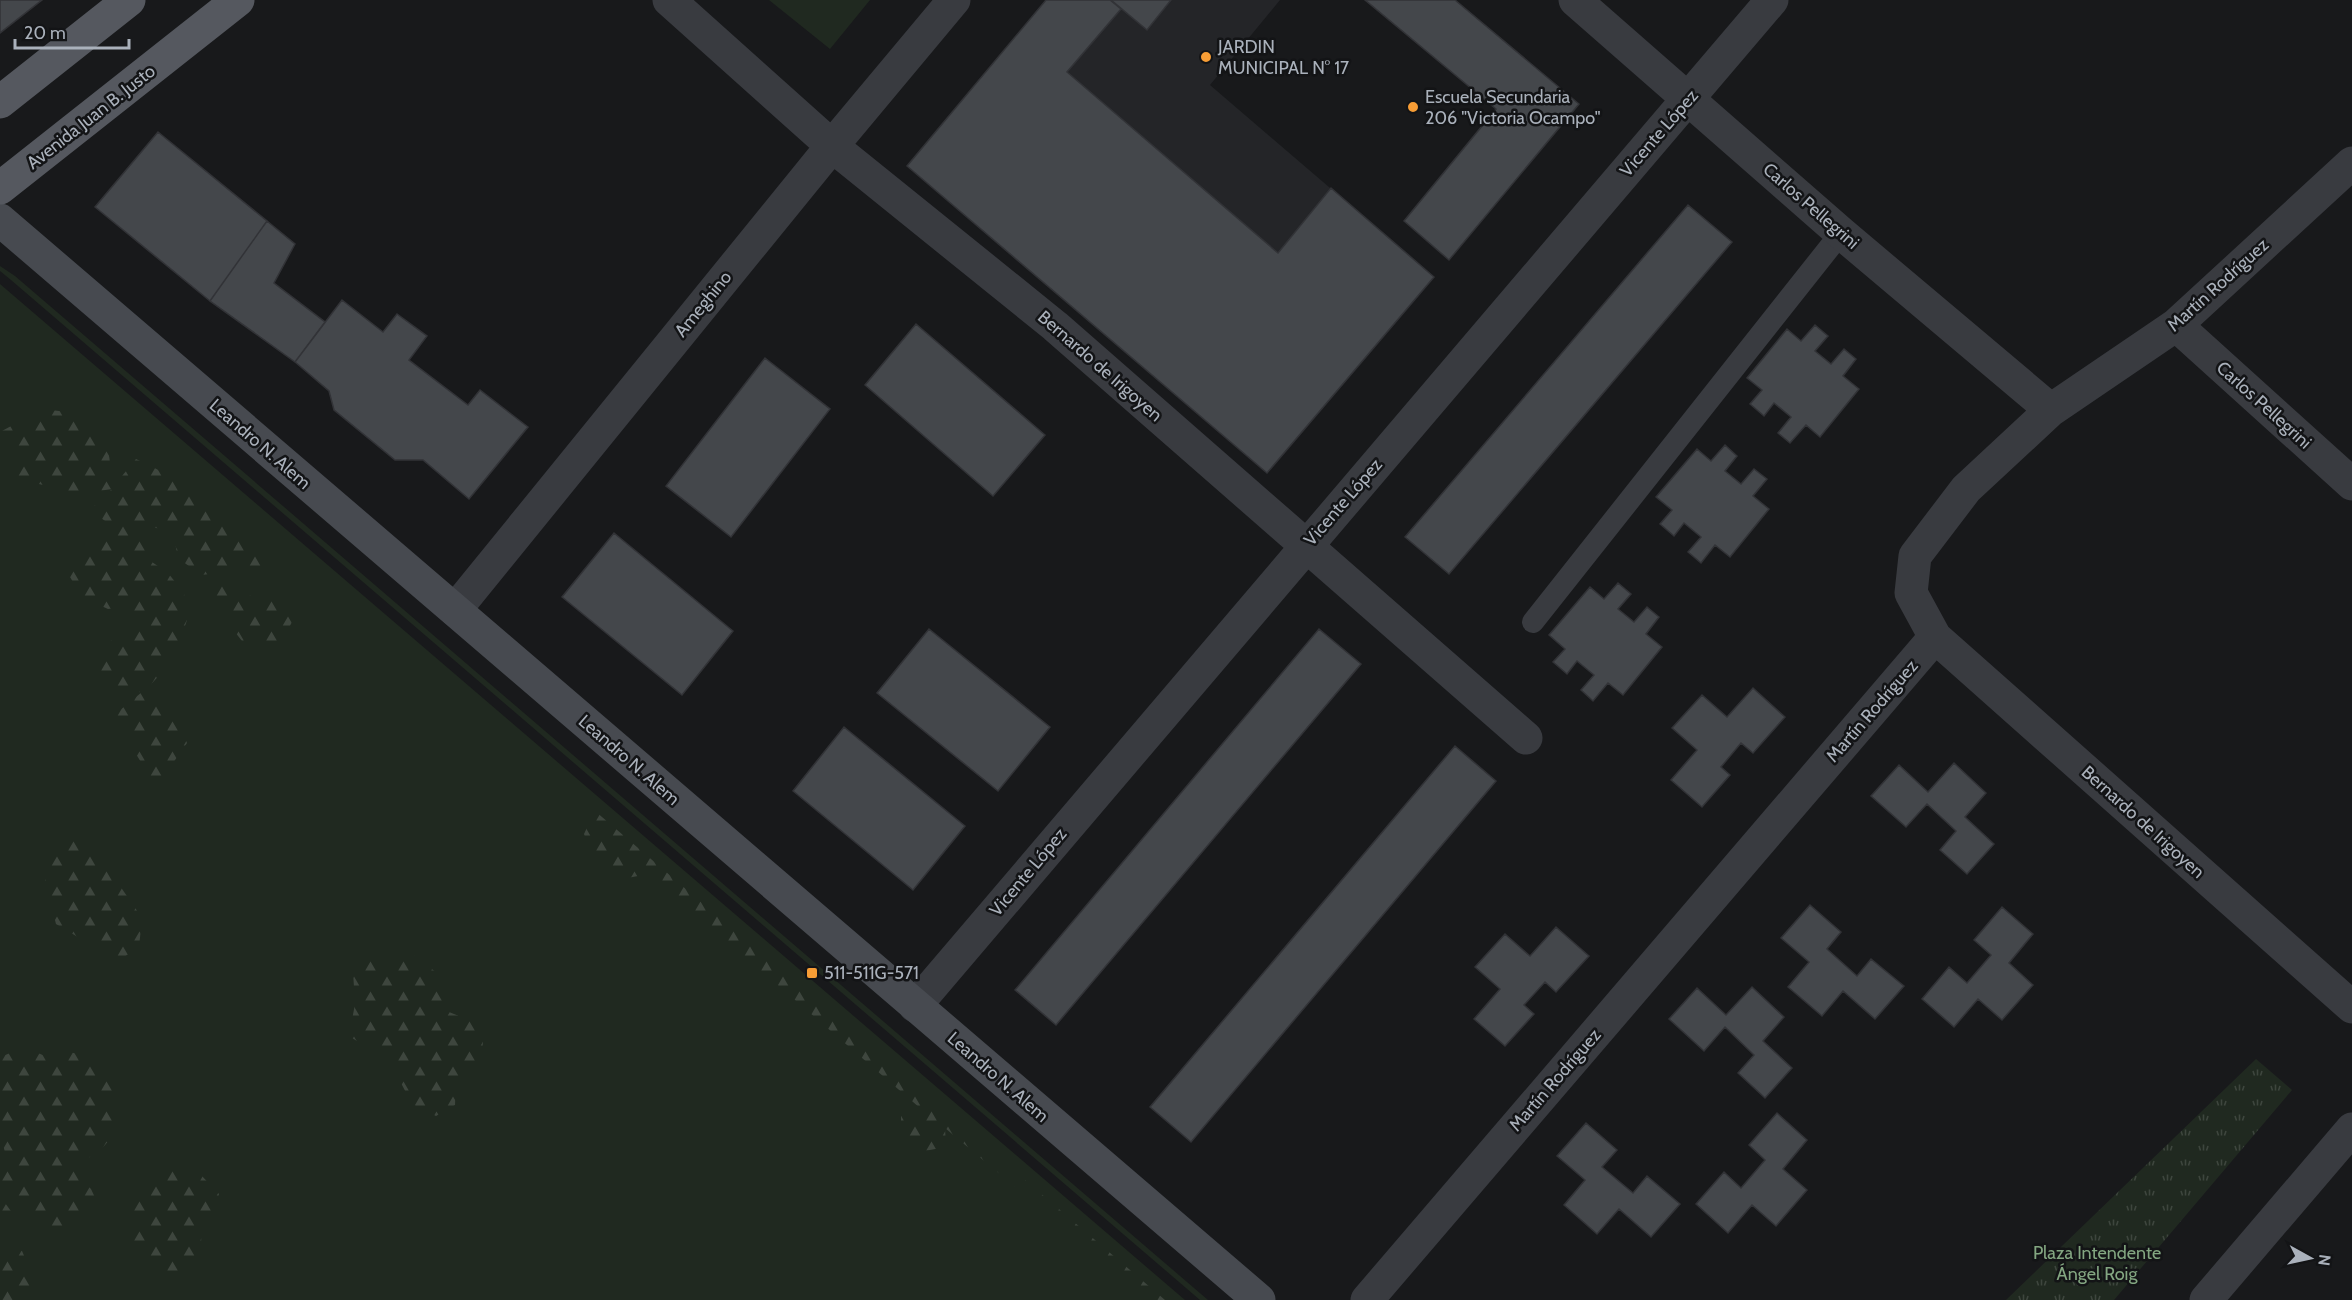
<svg xmlns="http://www.w3.org/2000/svg" width="2352" height="1300" font-family="Cabin,sans-serif">
<defs>
<pattern id="forest-firs" width="22" height="20" patternUnits="userSpaceOnUse" patternTransform="scale(1.5)"><rect width="22" height="20" fill="#202920"/><path d="M5 1l3.5 6h-7zM16 11l3.5 6h-7z" fill="#3e463e"/></pattern>
<pattern id="park-tufts" width="24" height="20" patternUnits="userSpaceOnUse" patternTransform="scale(1.5)"><rect width="24" height="20" fill="#202920"/><path d="M3 7l-1-3M5 7V3M7 7l1-3M15 17l-1-3M17 17v-4M19 17l1-3" fill="none" stroke="#3e463e"/></pattern>
</defs>
<rect width="100%" height="100%" fill="#18191b"/>
<path fill="#242528" d="M1046,0H1280L1210,85L1434,277L1267,473L907,166Z"/>
<path fill="#202920" d="M769,0H870L830,49Z
M0,266L15,276L1208,1300H1200L11,280L0,271Z
M0,284L1185,1300H0Z"/>
<path fill="url(#forest-firs)" d="M51,410L83,414L108,447L113,487L136,459L181,481L280,566L201,575L178,558L173,532L135,523L149,560L168,573L184,593L187,620L174,659L144,692L172,707L187,743L156,787L113,716L142,692L109,693L95,667L104,643L132,634L129,606L108,609L82,597L67,572L88,547L112,526L90,510L112,489L79,494L15,478L23,454L0,438V432L28,417L45,419Z
M208,584L246,587L253,601H283L294,618L279,647L242,641L217,609Z
M595,811L1165,1300H1150L945,1128L946,1147L919,1152L901,1127V1114L920,1108L649,874L627,878L593,858L584,834Z
M69,835L87,838L142,918L139,947L118,961L56,924L45,881L47,855Z
M414,955L442,977L449,1012L484,1026L481,1071L456,1083L455,1105L436,1116L412,1104L390,1062L349,1036L355,1004L353,971L375,957Z
M24,1047L45,1056L64,1051L93,1057L117,1077C115,1099 122,1129 105,1145C92,1158 84,1156 77,1175L91,1189L98,1204C88,1216 87,1214 76,1221C68,1227 63,1234 54,1240L44,1236L40,1220L15,1194V1183L2,1182C0,1172 0,1164 6,1156L2,1141L3,1123L0,1121V1064L3,1056Z
M165,1168L201,1175L219,1194L213,1220L201,1235L202,1259L187,1274L164,1275L148,1271L132,1239L133,1199Z
M0,1196L13,1214L5,1232L0,1236Z
M1,1247L22,1251L35,1281L24,1300H0Z"/>
<path fill="url(#park-tufts)" d="M2256,1059L2292,1090L2114,1300H2006Z"/>
<path fill="#44474b" stroke="#323337" stroke-width="1.5" d="M0,0H42L0,33Z
M1046,0H1110L1121,9L1067,72L1278,253L1331,188L1434,277L1267,473L907,166Z
M1111,0H1171L1147,30Z
M1365,0H1455L1579,104L1449,260L1404,221L1496,109Z
M158,132L267,221L210,301L95,207Z
M1688,205L1732,242L1449,574L1405,537Z
M267,221L295,244L274,283L325,322L295,362L210,301Z
M342,300L383,332L397,314L427,336L409,360L468,405L480,390L528,427L469,499L423,460H395L334,410L329,391L295,362Z
M916,324L1045,435L993,496L865,385Z
M1815,325L1828,336L1815,351L1831,364L1844,349L1856,359L1843,376L1859,389L1820,437L1806,425L1790,443L1778,433L1791,417L1774,403L1764,416L1750,404L1762,390L1747,378L1787,329L1801,341Z
M765,358L830,409L731,537L666,486Z
M1725,445L1737,456L1725,471L1741,484L1754,469L1767,479L1753,496L1769,509L1730,557L1715,545L1701,563L1688,552L1701,537L1684,523L1674,536L1660,524L1672,510L1656,497L1697,449L1711,461Z
M614,533L733,631L682,695L562,597Z
M1618,583L1631,594L1618,609L1634,622L1647,607L1659,617L1646,634L1662,647L1623,695L1608,683L1593,701L1581,690L1594,675L1577,661L1567,674L1553,662L1565,649L1549,635L1590,587L1604,599Z
M929,629L1050,727L998,791L877,693Z
M1319,629L1361,664L1056,1025L1015,990Z
M1753,688L1785,717L1753,753L1741,743L1721,767L1730,775L1702,807L1671,780L1697,750L1672,728L1702,695L1727,717Z
M844,727L965,826L913,890L793,791Z
M1455,746L1496,781L1191,1142L1150,1107Z
M1954,763L1986,793L1965,817L1994,844L1967,874L1940,850L1956,831L1927,804L1906,827L1871,796L1899,765L1928,792Z
M1810,905L1841,932L1827,949L1857,976L1871,959L1904,986L1875,1019L1843,991L1822,1016L1788,987L1809,962L1781,938Z
M2002,907L2033,934L2009,963L2033,985L2002,1020L1978,999L1954,1027L1922,999L1949,967L1967,983L1991,955L1974,940Z
M1556,927L1589,956L1556,992L1545,982L1524,1005L1534,1014L1505,1046L1474,1019L1500,989L1475,967L1505,934L1530,956Z
M1752,987L1784,1017L1763,1041L1792,1068L1765,1098L1738,1073L1754,1055L1725,1027L1704,1051L1669,1019L1697,988L1726,1015Z
M1777,1113L1807,1140L1783,1169L1807,1190L1776,1226L1752,1205L1728,1233L1696,1204L1724,1172L1741,1188L1765,1160L1749,1145Z
M1586,1123L1617,1150L1602,1167L1633,1193L1647,1176L1680,1204L1651,1237L1619,1209L1597,1234L1564,1205L1585,1180L1557,1156Z"/>
<g fill="none" stroke-linecap="round" stroke-linejoin="round">
<path stroke="#393b40" stroke-width="22" d="M1533,622L1841,233"/>
<path stroke="#393b40" stroke-width="33" d="M669,0L832,146L1055,326L1526,738
M1575,0L1841,233L2051,410
M2176,325L2352,484
M455,610L832,146L954,0
M1935,637L2352,1007
M915,1006L1772,0
M1367,1300L1935,637L1911,593L1915,556L1966,489L2051,410L2176,325L2352,163
M2206,1300L2352,1129"/>
<path stroke="#474a50" stroke-width="33" d="M0,220L1259,1300"/>
<path stroke="#55585f" stroke-width="33" d="M0,102L129,0
M0,188L238,0"/>
</g>
<g fill="#f79d35" stroke="#131416" stroke-width="2">
<circle cx="1206" cy="57" r="6"/>
<circle cx="1413" cy="107" r="6"/>
<rect x="806" y="967" width="12" height="12" rx="3"/>
</g>
<g text-anchor="middle" dominant-baseline="central" stroke-width="5" stroke-linejoin="round" paint-order="stroke">
<g font-size="18" fill="#aab1bb" stroke="#131416" text-anchor="start">
<text x="1218" y="47">JARDIN<tspan x="1218" dy="21">MUNICIPAL N° 17</tspan></text>
<text x="1425" y="97">Escuela Secundaria<tspan x="1425" dy="21">206 "Victoria Ocampo"</tspan></text>
<text x="824" y="973">511-511G-571</text>
</g>
<g font-size="18" fill="#aab1bb" stroke="#131416">
<text transform="translate(91 117) rotate(-38)">Avenida Juan B. Justo</text>
<text transform="translate(1659 133) rotate(-49)">Vicente López</text>
<text transform="translate(1811 206) rotate(41)">Carlos Pellegrini</text>
<text transform="translate(2218 285) rotate(-42)">Martín Rodríguez</text>
<text transform="translate(703 304) rotate(-51)">Ameghino</text>
<text transform="translate(1100 366) rotate(41)">Bernardo de Irigoyen</text>
<text transform="translate(2264 405) rotate(42)">Carlos Pellegrini</text>
<text transform="translate(260 444) rotate(41)">Leandro N. Alem</text>
<text transform="translate(1343 502) rotate(-49)">Vicente López</text>
<text transform="translate(1872 711) rotate(-49)">Martín Rodríguez</text>
<text transform="translate(629 760) rotate(41)">Leandro N. Alem</text>
<text transform="translate(2143 822) rotate(42)">Bernardo de Irigoyen</text>
<text transform="translate(1028 872) rotate(-50)">Vicente López</text>
<text transform="translate(998 1077) rotate(41)">Leandro N. Alem</text>
<text transform="translate(1555 1080) rotate(-49)">Martín Rodríguez</text>
</g>
<g font-size="18" fill="#83a681" stroke="#131416">
<text x="2097" y="1253">Plaza Intendente<tspan x="2097" dy="21">Ángel Roig</tspan></text>
</g>
</g>
<g transform="translate(2310 1258) rotate(98)" stroke="#131416" stroke-width="4.5" paint-order="stroke">
<path d="M0-4.5L10 22L0 15L-10 22Z" fill="#aab1bb"/>
<text y="-9" font-size="16" font-weight="bold" text-anchor="middle" fill="#aab1bb">N</text>
</g>
<path d="M15 39v9h114v-9" fill="none" stroke="#aab1bb" stroke-width="3"/>
<text x="24" y="39" font-size="18" fill="#aab1bb" stroke="#131416" stroke-width="4.5" paint-order="stroke">20 m</text>
</svg>
